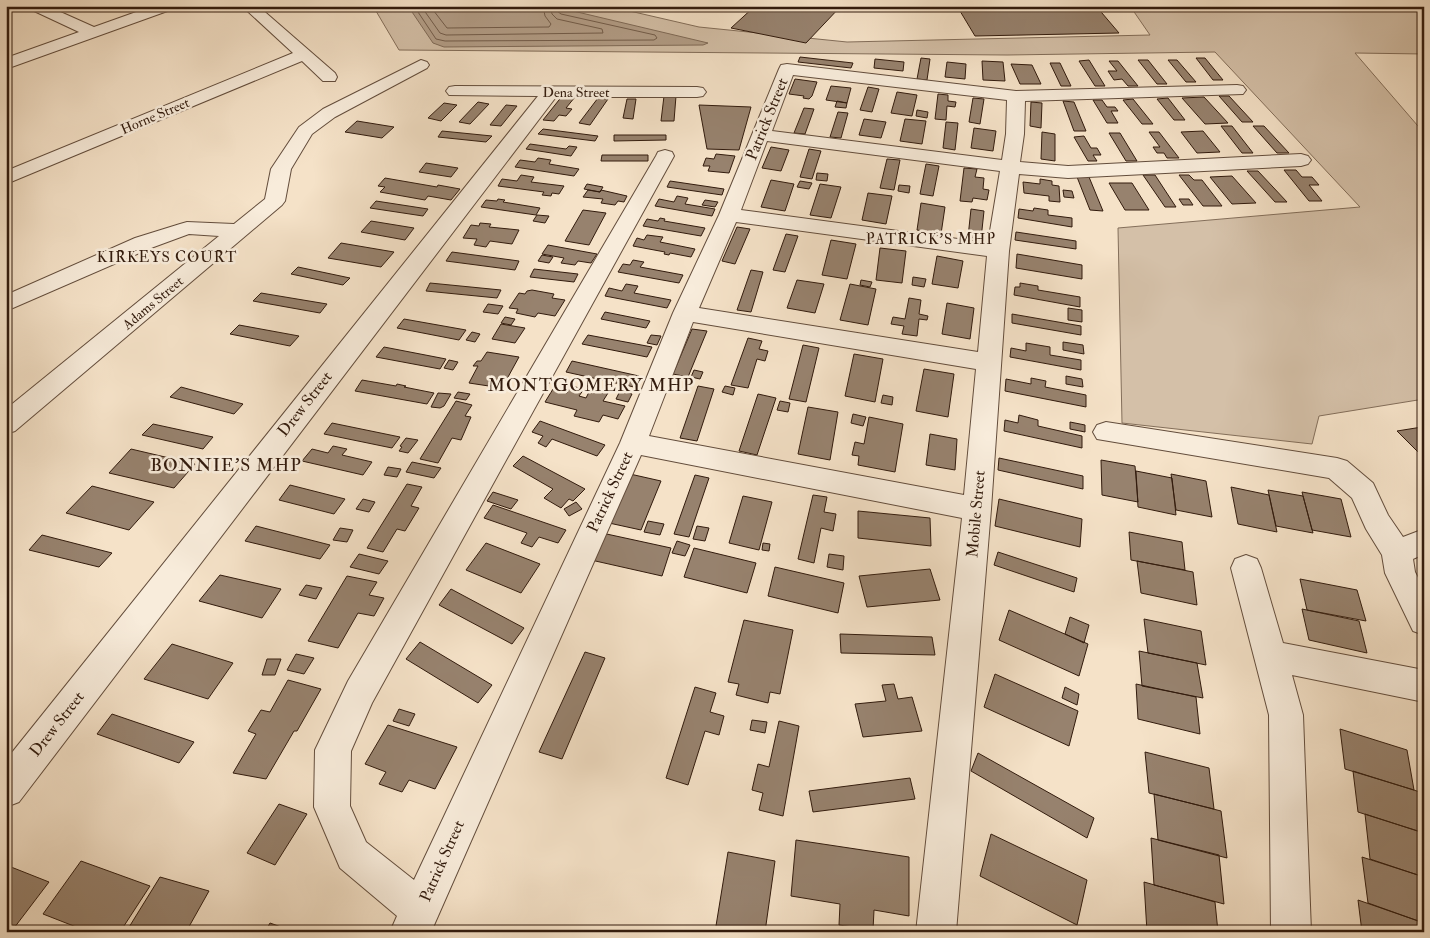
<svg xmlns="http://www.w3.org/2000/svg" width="1430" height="938" font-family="'IM FELL Double Pica',serif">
<rect width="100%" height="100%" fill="#f5e2c8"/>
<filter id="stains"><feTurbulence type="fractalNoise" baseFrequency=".004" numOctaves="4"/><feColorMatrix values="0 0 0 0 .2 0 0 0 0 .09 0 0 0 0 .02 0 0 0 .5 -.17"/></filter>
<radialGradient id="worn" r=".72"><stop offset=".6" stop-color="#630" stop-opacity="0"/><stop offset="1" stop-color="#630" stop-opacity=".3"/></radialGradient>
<path fill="#d4c0a8" stroke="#836e5a" d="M373,6H608L699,27L847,42L1150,35L1130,6H1424V54L1355,53L1424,133V399L1319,416L1312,444L1122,423L1118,228L1360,207L1215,52L1007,55L399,50Z"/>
<path fill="#b39e88" stroke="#7f6a57" d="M408,6H552L708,43L703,45L444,47L433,43Z"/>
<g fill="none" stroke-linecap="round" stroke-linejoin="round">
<path stroke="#725c4a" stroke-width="1" d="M414,6L436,39L445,41L654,40L657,38L655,35L561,14L557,11V6
M421,6L440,33L446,35L603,33L602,29L557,19L552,14L550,6
M430,6L447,28L549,27L551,24L545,16L543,6"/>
</g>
<path fill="#97826e" stroke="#321b0d" d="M755,6H841L806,43L731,28Z
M957,6H1096L1119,33L975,36Z
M800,57L853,63L851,68L798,62Z
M921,58L930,59L927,80L917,79Z
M1196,58H1205L1223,80H1213Z
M875,59L904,62L903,71L874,68Z
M1089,60L1105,86H1095L1079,61Z
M1138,60H1148L1167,84H1157Z
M1168,60H1177L1196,82H1186Z
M982,61L1003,62L1005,81L983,80Z
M1109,61H1118L1138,86H1128L1122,79L1114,80L1108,71H1117Z
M947,62L966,64L965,79L945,77Z
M1050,63H1060L1071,86H1061Z
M1011,64L1032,65L1041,84H1020Z
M795,79L817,82L812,96L809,99L803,98L804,96L789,94Z
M831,86L851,88L847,103L826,100Z
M868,87L879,89L872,112L860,110Z
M897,92L917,95L912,116L891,113Z
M938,94L948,95V101L956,102L955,107L947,106L946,120L935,119Z
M563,95L575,97L566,108L572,109L566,116L559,115L554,121L543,120Z
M664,96H676L674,121H661Z
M1219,96H1229L1253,122H1242Z
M1204,97L1228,123L1205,124L1182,98Z
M598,98L608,99L590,125L579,123Z
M973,98L984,99L980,124L969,122Z
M1168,98L1185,120H1174L1157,99Z
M627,99H636L633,119L623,118Z
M1133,99L1153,124H1142L1123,100Z
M1093,100H1102L1107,107H1115L1118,111H1111L1118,123H1107Z
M837,101L847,103L846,108L835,107Z
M1063,101L1074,102L1086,131H1074Z
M478,102L489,104L470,124L459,122Z
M1031,102L1042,103L1041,128L1030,126Z
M444,103L457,105L441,121L428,118Z
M506,105L517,106L501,126L490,125Z
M699,105L751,107L739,150L707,149Z
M804,108L814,109L805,134L794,133Z
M917,110L928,112L927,118L916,116Z
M838,112L848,113L841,138L830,137Z
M864,119L886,122L881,138L859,135Z
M905,119L926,121L922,144L900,141Z
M357,121L394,127L382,138L345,132Z
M946,122L958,123L955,150L943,148Z
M1221,126H1232L1253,153H1242Z
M1253,126H1264L1289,153H1277Z
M974,128L996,131L993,151L971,148Z
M543,129L598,136L595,141L538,134Z
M442,131L492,136L486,142L438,137Z
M1203,131L1220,152L1197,153L1181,132Z
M1042,132L1055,134V161L1041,159Z
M1149,132H1159L1179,158H1167L1164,153H1157L1153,147H1160Z
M1109,133H1120L1137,161H1126Z
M614,135H666V140L614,141Z
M1084,136L1091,148H1097L1101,155H1093L1097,161H1088L1074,137Z
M530,144L566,149L569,146L577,147L571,156L526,149Z
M771,147L789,150L781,171L762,168Z
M809,149L821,151L812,179L800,177Z
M716,154L735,156L729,173L708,171L710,166H703L706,158L714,159Z
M602,155H648V161H601Z
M538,158L551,160L549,164L579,169L574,176L515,167L520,160L535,162Z
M887,159L900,160L894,190L880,188Z
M426,163L458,168L451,177L419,172Z
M926,164L939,166L933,196L920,194Z
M964,168L977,169L975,177L984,178L983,189L989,190L987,200L973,198L972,202L960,201Z
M1284,170H1296L1302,177H1312L1319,185H1309L1322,201H1309Z
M1247,171H1258L1287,202H1275Z
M817,173L828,174L827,181L816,180Z
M521,175L534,177L531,182L564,186L559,194L552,193L551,196L542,195L544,192L498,186L502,179L517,181Z
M1143,175H1155L1176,207H1165Z
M1179,175H1189L1194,180H1202L1222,206H1203Z
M1232,176L1256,203L1232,204L1210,177Z
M1077,177H1089L1103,211L1090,210Z
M385,178L437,187L438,185L460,189L451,200L428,196L425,200L380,192L385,187L378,186Z
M1040,179L1052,181V185L1059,186L1060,202L1049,201V196L1024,193L1023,182L1040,184Z
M771,180L794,184L785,211L761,207Z
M670,181L724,189L722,195L667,187Z
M800,181L812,183L809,189L797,187Z
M1109,183H1132L1149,210H1125Z
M587,184L603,187L600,192L584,189Z
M820,184L841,187L831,218L810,215Z
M899,185L910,186L909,193L898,191Z
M588,190L600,192L601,190L627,196L624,202L618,201L615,205L601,203L603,199L583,197Z
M1063,190L1072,191L1074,198L1064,197Z
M868,193L892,196L886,224L862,220Z
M677,196L688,198L685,204L715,209L712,216L655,206L659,199L674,202Z
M498,199L505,200L503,202L540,208L536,215L481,207L486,200L497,201Z
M1179,199H1189L1193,205H1183Z
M705,200L718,202L715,207L702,205Z
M376,201L428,209L423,216L370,208Z
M921,203L945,207L941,234L917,230Z
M1034,208L1048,210V215L1072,218V227L1018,218L1019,209L1033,211Z
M971,209L984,211L981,239L968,237Z
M583,210L606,213L589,245L565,241Z
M537,215L549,216L545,223L533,221Z
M660,218L665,219L664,221L705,228L701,236L643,226L647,219L658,221Z
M371,221L414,228L405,240L361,232Z
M480,223L491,224L489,227L519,230L512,244L490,241L486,247L474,245L477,239L463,238L471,225L479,226Z
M737,227L750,229L735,264L722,261Z
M1016,232L1076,241V249L1015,240Z
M786,234L798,236L785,272L773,270Z
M647,235L663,237L660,242L695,249L691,257L670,253L669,255L664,254L665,252L633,246L637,238L644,240Z
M831,240L856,244L847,279L822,275Z
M341,243L394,252L381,267L328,258Z
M548,245L597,254L591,263L578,261L575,265L561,263L564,258L542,254Z
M880,248L906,251L902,283L876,280Z
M452,252L519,261L515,270L446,261Z
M1017,254L1082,265V279L1016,268Z
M542,255L553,257L549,263L538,261Z
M937,256L963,261L958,288L932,284Z
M633,260L644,262L640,267L683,275L679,283L618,272L623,264L630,265Z
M298,267L350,278L343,285L291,274Z
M534,269L578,274L574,282L530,277Z
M751,270L763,272L751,312L737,310Z
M913,277L926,279L924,287L912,285Z
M797,280L824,284L815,313L787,308Z
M861,280L872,282L870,287L860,285Z
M430,283L501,290L497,298L426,291Z
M1020,283L1038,286V290L1080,297V307L1014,295L1015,287H1020Z
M626,284L638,286L634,293L671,300L667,308L605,296L609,288L622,291Z
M850,284L876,289L868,325L840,320Z
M532,290L554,294L552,298L565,300L555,316L538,313L535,317L516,313L518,309L509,308L519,293L525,294L527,291Z
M261,293L327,304L320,313L253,301Z
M909,298L921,300L919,314L928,316L927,320L919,319L917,336L902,334L904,326L891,324L893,317L905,319Z
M947,303L974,308L970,339L942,334Z
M488,304L503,306L498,314L483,312Z
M1068,308L1082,310V322L1068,320Z
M605,312L650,321L646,328L601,319Z
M1012,314L1081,326V335L1012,323Z
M505,317L515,319L511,325L501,323Z
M404,319L466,330L459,340L397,328Z
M501,324L525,328L515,343L492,339Z
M239,325L299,336L290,346L230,334Z
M692,329L707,331L688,377L673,374Z
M472,332L480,334L475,342L466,340Z
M588,335L652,347L647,357L582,344Z
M651,335L661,336L657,345L647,343Z
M748,338L762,341L759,349L768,351L765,361L757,359L748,388L731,385Z
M1063,342L1083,345L1084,354L1063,350Z
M1026,343L1050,347V355L1081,360V370L1010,357L1011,348L1026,351Z
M803,345L819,348L806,402L789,399Z
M384,347L446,359L440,369L376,357Z
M487,352L519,357L502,388L469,383L478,366H473L477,361H481Z
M854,354L883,359L875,402L845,396Z
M449,360L458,362L453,370L444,368Z
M572,361L639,376L634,387L566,372Z
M924,369L954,374L948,417L916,411Z
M694,370L703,372L700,379L691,377Z
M1066,376L1082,379L1083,387L1066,384Z
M1031,378L1046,381L1045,387L1086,395V407L1005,391L1006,379L1031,384Z
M362,380L396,386L397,384L406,386L404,387L434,393L427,404L355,391Z
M571,386L584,389L579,396L586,398L591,388L608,393L603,401L625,406L618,419L603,415L599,422L574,416L577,410L545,402L553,389L567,393Z
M698,386L714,389L697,441L680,438Z
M725,386L735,388L733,395L722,392Z
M181,387L243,404L234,414L170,397Z
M620,391L632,394L628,402L616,399Z
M458,392L470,394L466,400L454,398Z
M438,393L451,394L444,406L440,408L431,407Z
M758,394L776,398L757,455L739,451Z
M883,395L893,397L892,405L881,403Z
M456,401L472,405L465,416L471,417L461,440L452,438L438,463L420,459Z
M780,401L790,403L788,412L777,410Z
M808,407L838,412L830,460L798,454Z
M853,414L866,417L863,426L851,423Z
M1019,415L1038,420V426L1082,436V448L1004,431L1005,420L1018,423Z
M869,417L903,424L895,472L858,465L859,456L852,455L855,442L864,444Z
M540,421L605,445L597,456L552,439L546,447L538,443L543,436L532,432Z
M1070,422L1085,425V432L1070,429Z
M332,423L400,437L392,448L324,434Z
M153,424L213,437L203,449L142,435Z
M1422,427L1424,428V458L1397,431Z
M930,434L957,439L955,470L926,465Z
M406,438L418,440L408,453L399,451L402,447L400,446Z
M333,446L347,449L342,455L372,462L363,475L302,461L312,449L328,453Z
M131,449L195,464L174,488L109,473Z
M523,456L585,489L573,501L569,499L561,508L544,498L553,489L513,466Z
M999,458L1083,476V489L998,470Z
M1101,460L1135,466L1138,502L1102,495Z
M412,462L441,468L434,478L406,472Z
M388,467L401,469L397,477L384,475Z
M1136,471L1172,478L1176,515L1138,507Z
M630,474L661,481L641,530L609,523Z
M1171,474L1206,481L1212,517L1176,510Z
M695,475L709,478L689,537L674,534Z
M407,484L422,487L411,506L419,508L405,531L397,529L383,552L367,548Z
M290,485L345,499L334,514L279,500Z
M92,486L154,502L129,530L66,513Z
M1231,487L1269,495L1277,532L1238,524Z
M1268,490L1303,496L1313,533L1276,526Z
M493,492L518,500L511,509L487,501Z
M1302,492L1341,499L1351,537L1312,530Z
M813,495L827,497L824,512L836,514L833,531L821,528L814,563L798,559Z
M743,496L772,502L759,550L729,543Z
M363,499L375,502L369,512L356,509Z
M999,499L1082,519L1080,547L995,526Z
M576,502L582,509L569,516L564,509Z
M493,505L566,530L558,543L539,537L532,547L521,543L527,533L484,518Z
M858,511L930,518L931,546L858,538Z
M648,521L664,524L660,535L644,532Z
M256,526L330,545L320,559L245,541Z
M697,526L709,528L705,541L693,539Z
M340,528L353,530L347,542L333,540Z
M1129,532L1182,542L1185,570L1131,560Z
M602,533L671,548L662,576L591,560Z
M42,535L112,553L99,567L29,550Z
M677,541L690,545L685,556L672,553Z
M486,543L540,564L521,593L466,570Z
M763,543L770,544L769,551L762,550Z
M694,548L756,563L747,593L684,577Z
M998,552L1077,578L1074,592L994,565Z
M359,554L388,561L379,574L350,567Z
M829,554L844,556L843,570L827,567Z
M1137,561L1193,572L1197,605L1141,593Z
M775,567L844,583L838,613L768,596Z
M930,569L940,600L867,607L859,576Z
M220,575L281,589L262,618L199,601Z
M347,576L377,582L369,595L384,598L374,616L358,613L338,648L308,641Z
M1300,579L1357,590L1366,621L1307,610Z
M306,585L322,588L316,599L299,595Z
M451,589L524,628L512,644L439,605Z
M1302,609L1359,621L1367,653L1309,640Z
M1009,610L1088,644L1079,676L999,640Z
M1070,617L1089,625L1084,643L1065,634Z
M1144,619L1201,631L1206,665L1148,653Z
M744,620L793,630L780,694L770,692L768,703L736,695L739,684L728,682Z
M840,634L932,637L935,655L841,653Z
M420,642L492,685L478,703L406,659Z
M172,644L233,663L208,699L144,679Z
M1139,651L1197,663L1203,698L1142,686Z
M585,652L605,658L562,759L539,752Z
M296,654L314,658L304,674L287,670Z
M267,659H281L275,675H262Z
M995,674L1078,711L1069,746L984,707Z
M288,680L321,689L297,731H294L266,779L233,773L256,734L248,731L261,710L270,712Z
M894,684L898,699L912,697L922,731L863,737L855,704L886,701L882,685Z
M1136,684L1196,697L1200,734L1138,719Z
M695,687L716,693L710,712L724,716L719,735L705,731L688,785L666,778Z
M1065,687L1079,694L1077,705L1062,698Z
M399,709L415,714L409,726L393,721Z
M112,714L194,742L179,763L97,734Z
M752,720L767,722L765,733L750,730Z
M779,721L799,726L783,816L759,810L763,793L752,790L758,764L769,767Z
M388,725L457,747L435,789L409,780L402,792L379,784L386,772L365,764Z
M1340,729L1407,750L1414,790L1345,769Z
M1145,752L1209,768L1214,809L1149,793Z
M978,753L1094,818L1087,838L971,771Z
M1353,771L1420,792L1424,812V833L1358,812Z
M910,778L915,799L813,812L809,791Z
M1154,794L1221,811L1227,858L1158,840Z
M279,804L307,814L275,865L247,853Z
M1365,814L1424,833V877L1370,859Z
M991,834L1087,880L1077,925L980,876Z
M1151,838L1219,855L1224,904L1154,885Z
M796,840L909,857V916L874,910L873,930L839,925L840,904L791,896Z
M728,852L775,861L765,932H715Z
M1362,857L1424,877V923L1368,903Z
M81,861L150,886L120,932H89L43,914Z
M6,865L49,882L11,932H6Z
M160,877L209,891L186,932H126Z
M1144,882L1215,902L1218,932H1147Z
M1358,900L1424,923V932H1362Z
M270,923L295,932H265Z"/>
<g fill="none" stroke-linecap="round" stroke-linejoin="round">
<g stroke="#634d3c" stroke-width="2">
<path id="minor" d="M30,6H47L94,27L153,6H175L173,9L6,69V58L79,32L32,10Z
M242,6H258L335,73L337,77L335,81H323L302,61L6,184V171L293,53Z
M421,60L427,62L429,65L427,68L335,117L312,134L291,169L285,201L282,205L15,431L6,434V409L219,236L189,234L151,248L6,311V295L135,238L180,224L187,222L234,224L265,199L271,169L299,127L323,109Z
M787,64L1016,91L1237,85L1243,86L1246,90L1243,94L1025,101L1024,134L1020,162L1068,166L1301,154L1308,156L1311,160L1308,164L1301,166L1068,178L1019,174L1009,251L991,509L956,932H916L962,518L641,455L431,932H390L397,916L340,868L314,807L315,750L348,681L656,156L658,152L665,150L672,152L674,156L372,703L351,751L350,806L366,842L414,880L620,443L673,313L719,215L779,69L781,65ZM793,75L1007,100L1006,134L1002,160L772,131ZM767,141L1000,171L988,243L741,210ZM736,222L987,256L978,352L699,308ZM693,322L976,369L964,495L649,436Z
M455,86L697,87L703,88L706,92L703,96L697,97H556L19,802L6,807V760L538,96L449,95L446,91L449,87Z
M1106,422L1337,458L1347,461L1373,483L1388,515L1403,537L1424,529V554L1413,559L1415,572L1424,589V635L1413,631L1385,573L1382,555L1366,529L1352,498L1329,478L1097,439L1093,432L1097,425Z
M1246,555L1257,559L1261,568L1283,643L1424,670V702L1292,675L1303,715L1311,932H1271L1269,715L1231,568L1235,559Z"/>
</g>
<use href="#minor" fill="#f8ecdb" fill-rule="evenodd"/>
</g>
<g text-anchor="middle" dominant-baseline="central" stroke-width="5" stroke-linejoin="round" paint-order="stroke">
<g font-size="14" fill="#321b0d" stroke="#f8ecdb">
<text x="576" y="92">Dena Street</text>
<text transform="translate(155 116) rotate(-23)">Horne Street</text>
<text transform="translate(153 303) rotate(-40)">Adams Street</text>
</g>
<g font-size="15" letter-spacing="1" fill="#321b0d" stroke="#f8ecdb">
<text x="931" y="239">PATRICK'S MHP</text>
<text x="167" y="257">KIRKEYS COURT</text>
</g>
<g font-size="16" fill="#321b0d" stroke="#f8ecdb">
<text transform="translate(767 119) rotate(-68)">Patrick Street</text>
<text transform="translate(305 404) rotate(-52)">Drew Street</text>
<text transform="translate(610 492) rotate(-65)">Patrick Street</text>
<text transform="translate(976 514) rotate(-85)">Mobile Street</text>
<text transform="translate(57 724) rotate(-52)">Drew Street</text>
<text transform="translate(442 861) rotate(-66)">Patrick Street</text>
</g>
<g font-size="18" letter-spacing="1" fill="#321b0d" stroke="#f8ecdb">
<text x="591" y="385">MONTGOMERY MHP</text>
<text x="226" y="465">BONNIE'S MHP</text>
</g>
</g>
<rect width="1430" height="938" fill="none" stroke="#f5e2c8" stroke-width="25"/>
<rect x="8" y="8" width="1415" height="923" fill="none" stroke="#321b0d" stroke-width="2.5"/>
<rect x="12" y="12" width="1405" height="913" fill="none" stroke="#321b0d"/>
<rect width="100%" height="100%" filter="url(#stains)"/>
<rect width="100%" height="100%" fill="url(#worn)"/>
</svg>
